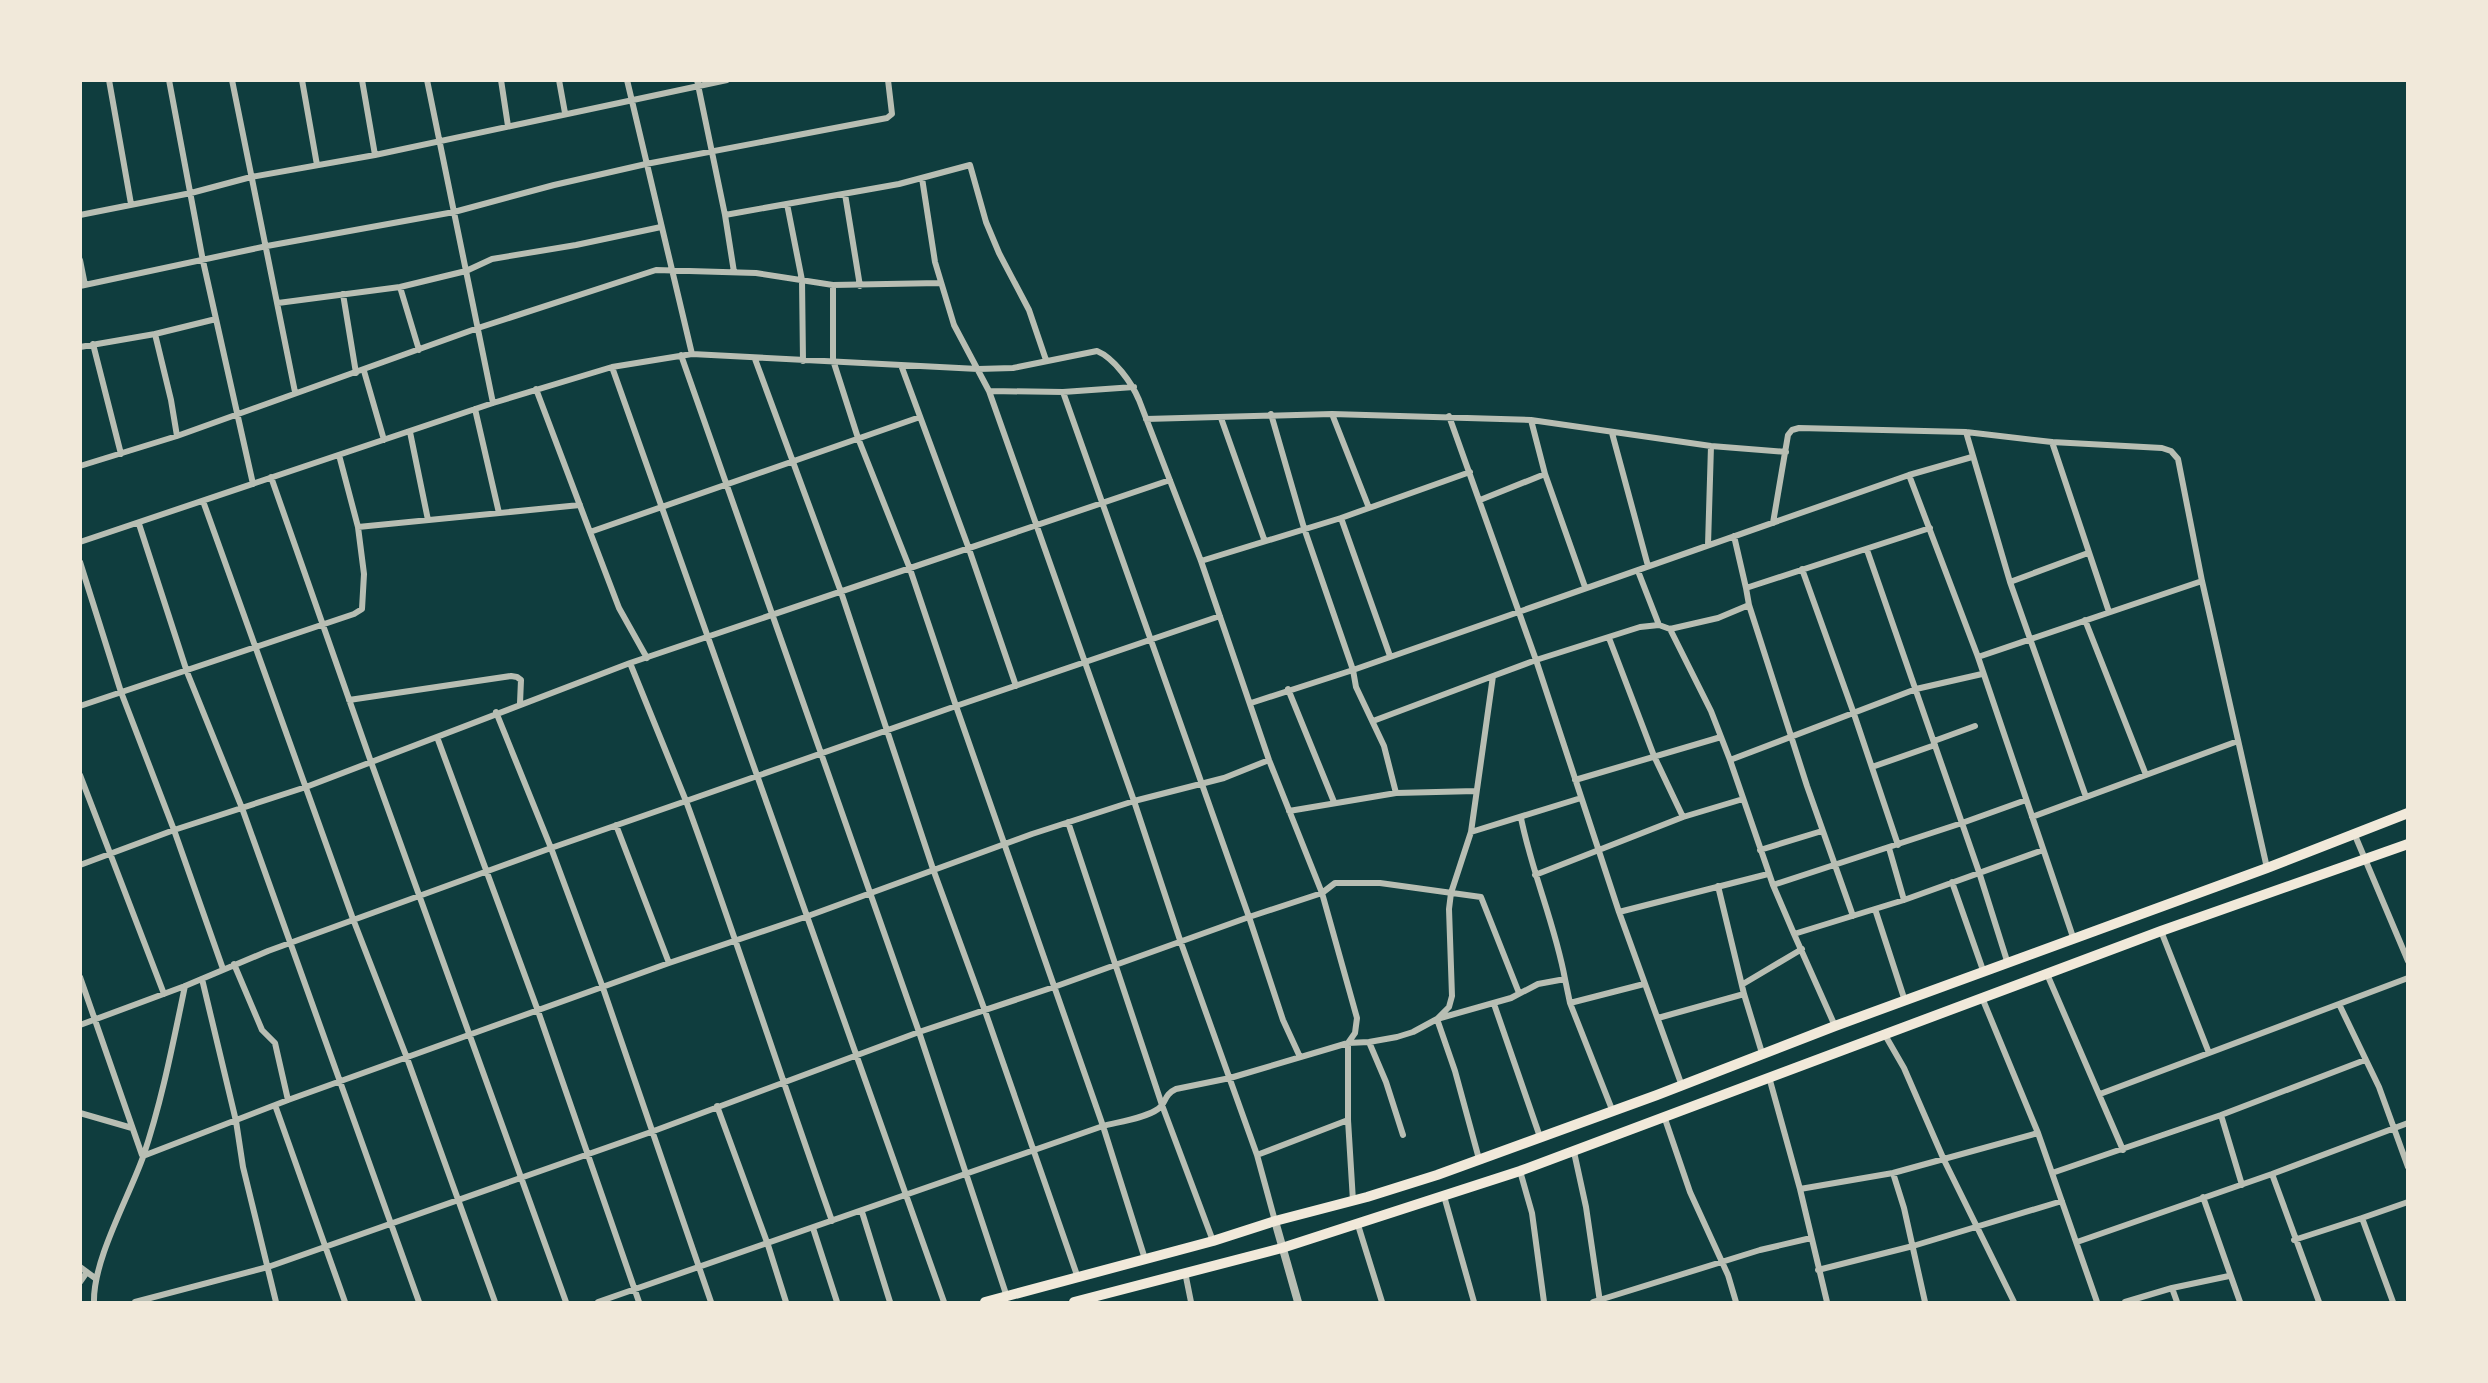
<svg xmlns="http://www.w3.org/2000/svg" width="2488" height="1383" font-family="'Fira Sans Condensed',sans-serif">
<rect width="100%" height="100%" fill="#0f3d3e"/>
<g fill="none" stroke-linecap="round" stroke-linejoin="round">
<path stroke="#b8beb3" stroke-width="6" d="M109,80L131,204
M169,80L203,261L253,484
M232,80L295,392
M302,80L317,165
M362,80L375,155
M427,80L493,403
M501,80L508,126
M559,80L565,113
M627,80L692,354
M697,80L725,215L899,184L970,165L986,222L999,253L1029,310L1046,360
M922,178L935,262L954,325L989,391L1134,801L1180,940L1257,1155L1275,1221
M845,194L860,286
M787,204L802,280L803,361
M80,215L191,193L251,177L375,155L727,80
M725,215L734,272
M80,260L85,285
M833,285V360L858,438L910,569L956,706L1220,616
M80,286L267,246L454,212L554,185L646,164L887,118L892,114L888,80
M400,287L419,350
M343,294L356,373
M278,303L400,287L466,271L492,259L576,245L661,227
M155,334L216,319
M93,344L121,454
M80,347L155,334L171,400L177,436
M681,355L919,1032L1007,1297
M755,359L841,592L933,869L985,1011L1078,1278
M901,365L969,549L1016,686
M612,367L944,1302
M364,371L384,440
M536,389L590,532L920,417
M989,391L1063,392L1134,387
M475,409L499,513
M1332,414L1369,508L1341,518
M1449,416L1536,660L1619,912L1682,1086
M1221,418L1264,539
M1146,419L1332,414L1531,420L1711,446L1786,452
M1531,420L1545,474L1585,587
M410,432L428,520
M1966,432L2010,582L2086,797
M1612,433L1648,566
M2052,442L2109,612
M339,455L358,527L580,505
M80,466L177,436L478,328L656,270L756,273L833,285L940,283
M1909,475L1972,457
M271,477L371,762L566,1302
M1480,500L1545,474
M203,501L353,919L407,1058L495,1302
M1369,508L1470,472
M1773,523L1788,435L1792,430L1799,428L1966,432L2052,442L2162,448L2171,451L2178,459L2202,581L2267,868
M139,524L187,672L242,808L419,1302
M590,532L619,608L647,658
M1734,536L1746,588
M80,542L493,403L612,367L692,354L978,369L1013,368L1097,351C1114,358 1132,383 1139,400L1201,561L1269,760L1322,893L1357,1018L1355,1033L1348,1043V1120L1353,1201
M1708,545L1711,446
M1867,550L1979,872L2008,964
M1201,561L1341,518L1390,656
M80,562L121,692L174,830L223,969
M1802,569L1854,714L1898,845
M1638,571L1659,625
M2010,582L2088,553
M1749,605L1807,786L1853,916
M2085,620L2146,775
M1670,629L1711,711L1730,760
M1609,638L1654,756L1683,817
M630,663L686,801L956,706L1103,1126L1145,1259
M1288,689L1334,802
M349,700L511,676L517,677L521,680L520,703
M1251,703L1353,670L1304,528L1271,414
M80,706L354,614L362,609L364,574L358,527
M1373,721L1493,676
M437,737L538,1011L639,1302
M1934,741L1975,726
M1872,767L1935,745
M80,775L164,994
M1575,780L1721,737
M1396,793L1384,746L1356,687L1353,670L1909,475L1978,657
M1289,811L1396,793L1476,791
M2032,817L2238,741
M1521,818C1532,873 1555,924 1565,979
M1068,822L1162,1105L1213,1241
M616,825L669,963
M1471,832L1581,798
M2354,833L2408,961
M1889,848L1904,900
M1760,850L1822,831
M80,865L174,830L306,787L630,663L1170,480
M1535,875L1683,817L1743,799
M1952,882L1984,973
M1773,885L1730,760L1916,689L1982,674
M1718,886L1744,994L1762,1053
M1875,909L1905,1001
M1619,912L1768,874
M2161,931L2209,1053
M1794,934L1773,885L1962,823L2026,800
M2074,940L1978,657L2202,581
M234,964L262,1030L275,1043L288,1100
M2047,974L2123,1150
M80,977L142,1155
M202,979L236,1121L243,1167L276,1302
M1743,984L1802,949
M1983,1000L2038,1133L2097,1302
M1570,1003L1644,984
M1494,1004L1540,1137
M2339,1004L2379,1087L2408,1167
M1658,1018L1744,994
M80,1025L185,986L268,951L551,848L496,712
M1835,1026L1794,934L1904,900L2043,850
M1885,1035L1904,1068L1944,1160L2014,1302
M1369,1042L1386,1082L1403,1135
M1300,1057L1283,1020L1249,917L1322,893L1335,883H1380L1481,897L1519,993
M1769,1077L1800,1189L1827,1302
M2100,1094L2408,978
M275,1105L345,1302
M717,1106L768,1245L786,1302
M80,1113L132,1128
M2221,1115L2242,1185
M1664,1116L1690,1192L1728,1275L1736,1302
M1574,1152L1586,1207L1600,1302
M1257,1155L1348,1120
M143,1156L288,1100L669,963L808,916L1032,834L1134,801L1224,778L1269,760
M1479,1159L1455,1071L1437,1019L1449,1007L1452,996L1449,909L1451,893L1471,832L1493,676L1536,660L1640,627L1659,625L1670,629L1718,618L1749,605L1746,588L1930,528
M1520,1171L1532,1213L1544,1302
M1893,1173L1904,1208L1925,1302
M2052,1173L2221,1115L2365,1060
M2272,1174L2319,1302
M1800,1189L1893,1173L2038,1133
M1444,1196L1474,1302
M2203,1197L2240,1302
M862,1212L890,1302
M2362,1218L2408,1202
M1358,1225L1382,1302
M813,1228L837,1302
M2294,1240L2362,1218L2393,1302
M2077,1242L2272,1174L2408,1123
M80,1267L95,1278
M1818,1270L1913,1246L2062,1201
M1185,1272L1191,1302
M80,1282L87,1272
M2172,1288L2229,1276
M94,1302C93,1260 128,1199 143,1157C162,1101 173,1043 185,986
M135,1302L268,1267L651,1132L919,1032L1054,987L1249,917L1063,392
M598,1302L1103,1126C1118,1122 1146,1118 1158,1109C1167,1103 1163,1095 1176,1089L1230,1078L1348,1043L1369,1042L1397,1037L1413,1032L1437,1019L1511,998L1538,984L1565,979L1570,1003L1613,1112
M711,1302L603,988L551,848L686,801C737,940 782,1081 832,1221
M1593,1302L1760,1250L1811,1238
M2125,1302L2172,1288L2177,1302"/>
<path stroke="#b8beb3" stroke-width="8" d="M1275,1221L1298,1302"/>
<path stroke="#f1e9da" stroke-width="10" d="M985,1302L1213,1241L1275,1221L1367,1197L1437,1175L1657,1095L1835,1026L2267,868L2408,813
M1074,1302L1282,1248L1520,1171L2161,931L2408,844"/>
</g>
<rect width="2488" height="1383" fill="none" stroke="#f1e9da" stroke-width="164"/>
</svg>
